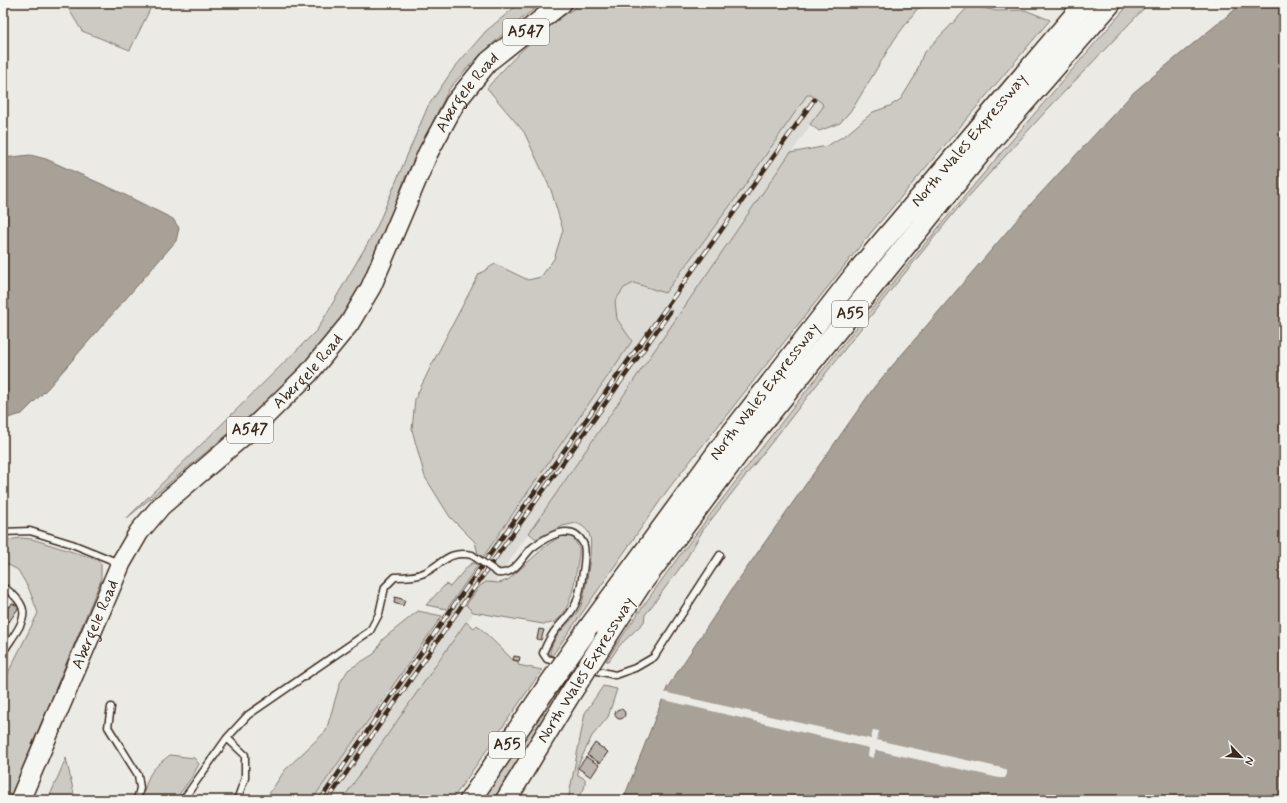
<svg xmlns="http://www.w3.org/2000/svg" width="1287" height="803" font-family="Mynerve,sans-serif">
<rect width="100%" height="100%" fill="#ebeae5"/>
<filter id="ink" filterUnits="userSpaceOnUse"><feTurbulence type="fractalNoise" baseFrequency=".025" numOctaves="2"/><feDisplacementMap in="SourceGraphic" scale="8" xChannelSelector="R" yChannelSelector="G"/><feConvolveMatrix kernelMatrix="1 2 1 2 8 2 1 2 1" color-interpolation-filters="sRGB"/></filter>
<g filter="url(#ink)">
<path fill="#dcdad4" d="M807,95H811L822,103L823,107L491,588L342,800H312L447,609L426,605L446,584L450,587L478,554L484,557L632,341L617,319L615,301L624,288L634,283L665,293L741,191Z"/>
<path fill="#cdcac4" stroke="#847a71" d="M65,3H153L130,50L82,31Z
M520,3H542L506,31L469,66L449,89L405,178L372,266L342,319L299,375L127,518L317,330L376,229L428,106L454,68L486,31Z
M583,3H636L640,9L672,3H929L917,9L894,40L853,108L840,123L819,131L810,124L823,107L822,103L811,95H807L741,191L665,293L634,283L624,288L615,301L617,319L632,341L483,557L478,554L475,542L450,517L425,477L412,430L415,399L431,366L479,274L495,264L528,280L541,277L554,259L563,230L551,190L524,132L487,88C515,55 546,25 583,3Z
M1130,3H1149L1046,111L959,207L891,290L703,530L685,561L645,615L644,622L620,645L609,661H606C658,581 716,507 774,432C888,285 1008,143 1130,3Z
M970,5L997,11L1025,10L1050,20L864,241L669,488L552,656L550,654C551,635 572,623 580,608C585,600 593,545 590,537C588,529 583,526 576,523L563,526L536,539L529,533L790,153L827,146L847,134L873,112L890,106L901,99L915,76L923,54Z
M561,536L573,537L579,548V555C575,575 572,627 543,624L473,612L466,605L480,586L486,582L499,583L508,580L547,545Z
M20,538L32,539L98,560L101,564V580L9,800H3V683L38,613L29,589L18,570L3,562V541Z
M473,563L478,565L447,609L426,605L446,584L450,587L468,566Z
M418,611L442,616L312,800H265L285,770L326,731L340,683L348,670L374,654L383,639Z
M466,622L474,628L477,625L513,660L519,662L518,665L542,670L452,800H342Z
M564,678L569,679L494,800H482Z
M603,686L617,689L608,717L592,736L577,767L578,775L585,779C586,792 580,796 568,800L585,713Z
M170,755L194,758L199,764L192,777L175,800H142C148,775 149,771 170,755Z
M66,758L74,794L73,800H48Z"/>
<path fill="#a8a198" stroke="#7c7167" d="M1243,3H1284V800H623L667,688L732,589L875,386L1028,207L1134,92Z
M30,155L46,159L115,190L173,219L179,228L176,241L48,388L22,414L4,419L3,158Z"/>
<path fill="#ebeae5" d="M663,692L871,739L873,730L879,731L877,740L1002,768L1007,770V774L1005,778H999L876,750L873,758L868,756L869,748L660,699Z"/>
<path fill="#bab4ae" stroke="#3b2a1e" d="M395,597L405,600L403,606L394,603Z
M12,603L19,607L3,631V607L5,604L10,607Z
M539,629L544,630L541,640L537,639Z
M514,656L520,657L519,661L513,660Z
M615 714a5 5 0 1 1 10 0a5 5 0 1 1-10 0Z
M595,743L608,752L600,763L587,755Z
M586,757L599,765L591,777L578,768Z"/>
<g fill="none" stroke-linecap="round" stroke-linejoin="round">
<g stroke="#3b2a1e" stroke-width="9">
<path id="service" d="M3,532L30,531L72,544L119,563
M498,573C516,575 522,556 533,547C548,536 572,522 583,543C588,551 580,596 575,605C571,614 564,620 558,627C551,635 547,643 543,653L547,659L615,675L635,668L654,657L720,555
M3,587C38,610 21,624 3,652
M111,707L108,727L138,775L140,788L137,800
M227,738L245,755V778L237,800
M183,800L227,738L248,715L370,631L379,614L385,587L395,577C405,577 417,577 426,572C443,563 449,550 472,555"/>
</g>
<g stroke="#3b2a1e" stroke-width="22">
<g id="primary">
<path id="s1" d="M20,800L121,563L139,532L161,506L258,423L308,374L349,324L371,287L428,153L455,103L489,61L562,3"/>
</g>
</g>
<g stroke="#3b2a1e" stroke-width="23">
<g id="trunk">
<path id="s2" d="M585,633L727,439L856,273L1085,3"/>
<path d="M606,638L639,587L750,438L983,150L1111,3"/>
<path d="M470,800L545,690"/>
<path d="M506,800L569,696"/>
</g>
</g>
<use href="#service" stroke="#f6f6f2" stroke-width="6"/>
<use href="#primary" stroke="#f6f6f2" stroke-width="19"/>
<use href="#trunk" stroke="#f6f6f2" stroke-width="20"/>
<g stroke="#3b2a1e" stroke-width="4.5">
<path id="rail" d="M329,798L460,608L670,312
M320,800L454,605L814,100"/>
</g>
<use href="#rail" stroke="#f6f6f2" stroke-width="3" stroke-dasharray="9" stroke-linecap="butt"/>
<g stroke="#3b2a1e" stroke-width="9" stroke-linecap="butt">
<path id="service-bridge" d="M472,555L498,573"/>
</g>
<g stroke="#3b2a1e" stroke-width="23" stroke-linecap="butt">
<path id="trunk-bridge" d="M545,690L585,633
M569,696L606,638"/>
</g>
<use href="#service-bridge" stroke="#f6f6f2" stroke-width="6"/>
<use href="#trunk-bridge" stroke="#f6f6f2" stroke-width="20"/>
</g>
</g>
<g text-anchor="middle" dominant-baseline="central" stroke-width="3" stroke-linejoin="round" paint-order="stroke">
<g fill="#f6f6f2" stroke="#73675e" stroke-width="1">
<rect x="503" y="19" width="46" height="26" rx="3"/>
<rect x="832" y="301" width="36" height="26" rx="3"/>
<rect x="227" y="417" width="46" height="26" rx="3"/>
<rect x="489" y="732" width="36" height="26" rx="3"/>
</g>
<g font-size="15" font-weight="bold" fill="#3b2a1e">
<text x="526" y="32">A547</text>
<text x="850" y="314">A55</text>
<text x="250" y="430">A547</text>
<text x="507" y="745">A55</text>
</g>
<g font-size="16" fill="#3b2a1e" stroke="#f6f6f2">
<text stroke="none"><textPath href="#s1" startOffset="851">Abergele Road</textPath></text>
<text stroke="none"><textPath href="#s2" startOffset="625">North Wales Expressway</textPath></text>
<text stroke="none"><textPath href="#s1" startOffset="527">Abergele Road</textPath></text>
<text stroke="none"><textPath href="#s2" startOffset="301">North Wales Expressway</textPath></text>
<text stroke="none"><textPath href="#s1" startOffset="191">Abergele Road</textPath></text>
<text transform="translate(586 670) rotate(-58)">North Wales Expressway</text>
</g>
</g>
<rect width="1287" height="803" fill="none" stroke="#f6f6f2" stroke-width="16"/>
<rect x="8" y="8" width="1271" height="787" fill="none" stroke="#3b2a1e" stroke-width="1.5" filter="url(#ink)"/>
<g transform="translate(1241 757) rotate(115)" stroke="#f6f6f2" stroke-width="3" paint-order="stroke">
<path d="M0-3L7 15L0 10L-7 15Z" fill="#3b2a1e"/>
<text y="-6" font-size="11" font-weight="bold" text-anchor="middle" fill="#3b2a1e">N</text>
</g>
</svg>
